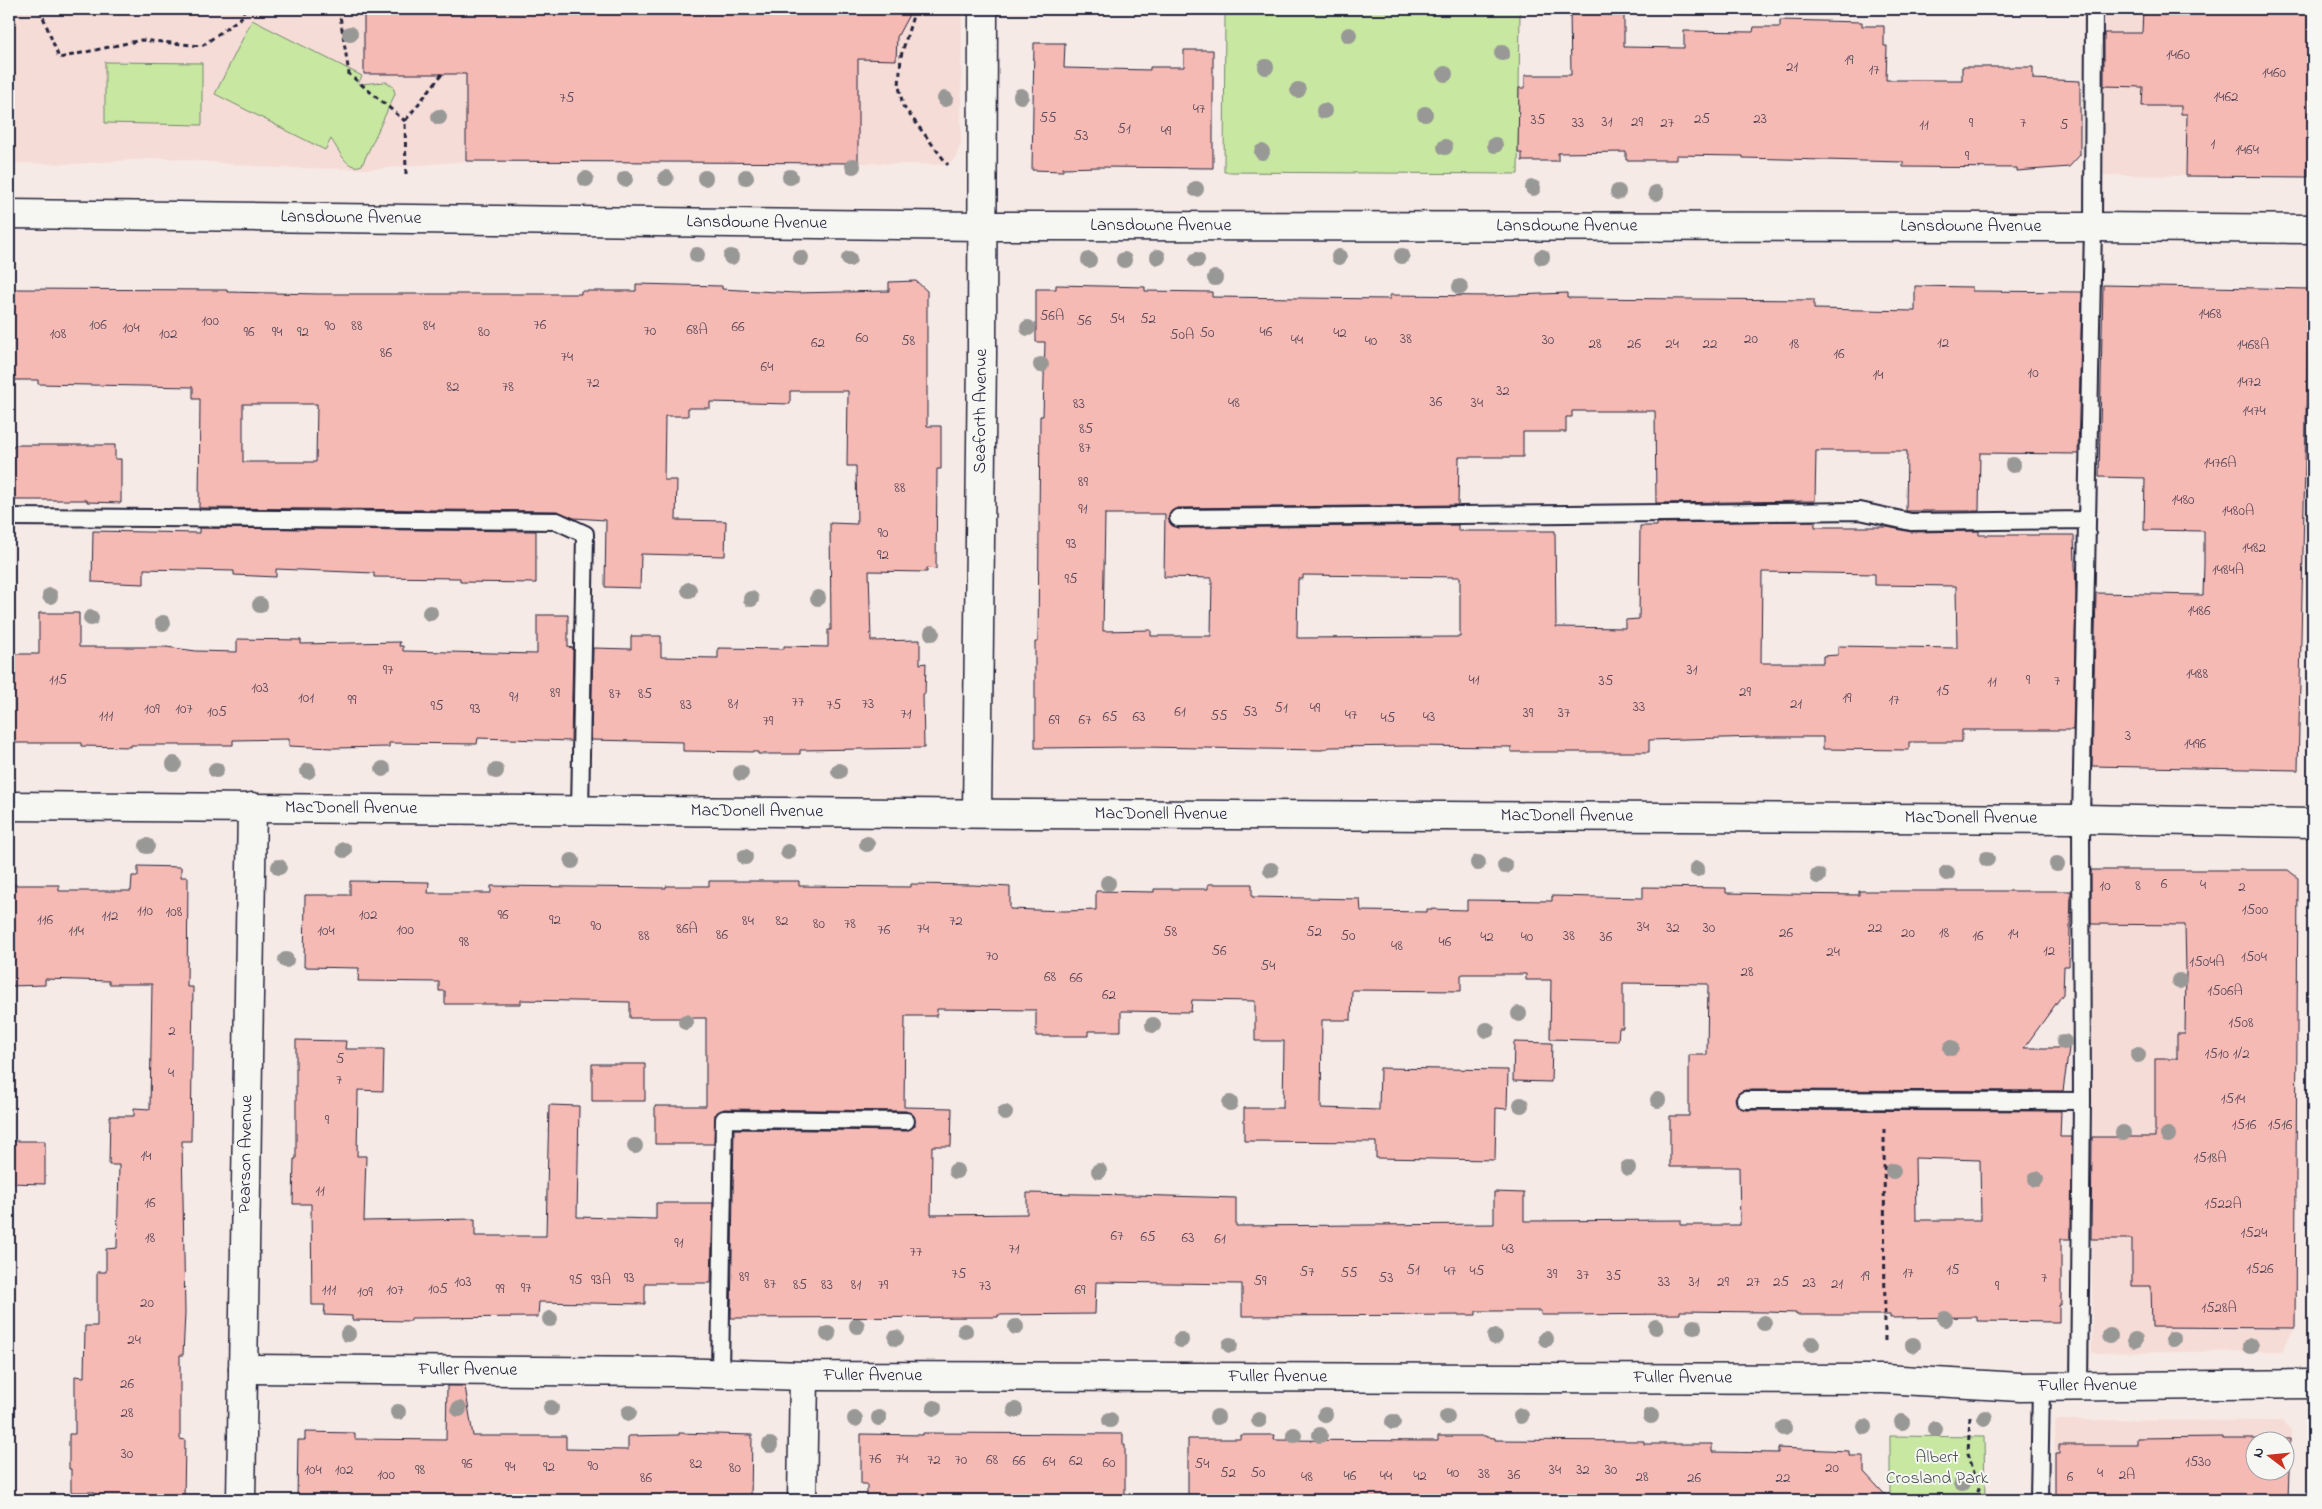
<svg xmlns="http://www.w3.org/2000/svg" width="2322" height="1509" font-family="'Indie Flower',sans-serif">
<rect width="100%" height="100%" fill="#f6eae6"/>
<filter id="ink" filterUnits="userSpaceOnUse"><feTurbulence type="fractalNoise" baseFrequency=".02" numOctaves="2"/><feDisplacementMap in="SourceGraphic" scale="10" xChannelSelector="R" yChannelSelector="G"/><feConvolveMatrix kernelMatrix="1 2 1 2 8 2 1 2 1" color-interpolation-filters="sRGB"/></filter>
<g filter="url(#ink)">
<path fill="#f6dcd7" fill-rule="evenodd" d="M9,9H962L961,143L956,157L950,163L944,165L858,163L466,161L376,169L275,168L166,158L73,164L9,163Z
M2102,9H2310L2308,177L2100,175Z
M2091,870H2288L2298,878L2295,1328L2282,1351L2092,1353Z
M2055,1420L2282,1421L2291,1430L2288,1500H2054ZM2254,1442H2284V1472H2254Z"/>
<path fill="#c8e8a1" stroke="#75856e" d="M1225,9H1520L1518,174L1224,172Z
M252,20L362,76L358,84L386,82L393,86L395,94L362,165C347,172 339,150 331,139L325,150L215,94Z
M105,62L202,63V125L105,123Z
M1890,1436L1984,1437L1985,1500H1890Z"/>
<path fill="#f6bab5" stroke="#22223b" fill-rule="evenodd" d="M364,9H912L897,37L896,60L858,59V163L466,161V74H364Z
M1570,9H1624V47L1684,48V31L1753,32L1754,27H1780V20L1862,22V26H1884V46H1887L1886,80H1962V67H2033V79L2080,81V155L2069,167L2017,171V168L1903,167V162L1743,158V156L1676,155V160H1626V152L1558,153V161H1522V153H1518L1519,88H1525V75H1571Z
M2143,9H2310L2308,177L2186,176L2187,114H2181V106H2142L2143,87L2104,86V33H2142Z
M1034,43H1065L1064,68L1150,70V67H1184V50H1213V168L1098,167L1063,168V171L1032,170Z
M916,281L927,291V426H941V469H937L936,569L927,568V572L869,571L871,641L920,640V664L926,663L925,694H923L924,748L800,750V754H758V752L683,751V742L591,740L593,648L631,649V636H661V657L718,658V648L784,649V646L828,647V630H831L830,523L857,524L856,466H847L848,391H790V404L710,402V408H688V416H665L664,480H677L676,520L726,521L725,556L641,554L640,588L605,587L606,520L574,518L557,511L199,508L200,399H193V387L38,384V380H9V303H12V289L227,290V292L318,294H581V291H636V284L722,286V289L795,293L889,291V282ZM243,404H317L316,462H243Z
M1056,285L1145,287V291L1212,292V297L1390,299V295L1490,296L1567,293V298L1814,300V309L1915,311V286L1972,287V291L2082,292L2078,454L1980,453L1979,511H1906L1907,451H1816L1815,501L1656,503L1655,411H1572V417H1566V432H1523V457H1459L1458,505L1178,508L1173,510L1168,518L1170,523L1178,528L1458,525V531H1555L1556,627L1625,628V620L1639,619L1640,526H1657V523L1815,521V527H1887L1911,532L1979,531V535H2074L2076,593L2073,730H1962V742H1909V750L1823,749V737H1760L1649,740V752H1511V747L1407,746L1330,747L1322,750L1142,747L1035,748V642H1038L1040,416H1043L1045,342H1036V289H1056ZM1105,514H1165L1164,577L1212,578L1211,636H1151V630L1103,631ZM1762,572L1875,574V585L1956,586L1957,648L1838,646V655L1823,656V663H1761ZM1303,575L1460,577V637L1297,638L1298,579H1303Z
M2103,285L2309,289L2298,770L2092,766L2096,593L2203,595L2204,564V531L2144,530L2145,478L2099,477Z
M14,445H115V459H121V503L87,502V500H9V448H13Z
M199,528L536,531V583L460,582V578L374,577V573L276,569V577L234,575V571L144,569V584L92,582L93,531L199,533Z
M39,613H79V647H166L196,651L237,652V639L301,640V644L400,642L399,646H403V651L537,654V615H568V647L573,648L571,741L478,738L477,744L389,743V747L333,748L289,746V739L233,740V745H131V747L81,746V743H9V654H39Z
M138,866L181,867V877H188L187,987H193L191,1141H182L185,1313L183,1355H180V1439L185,1440L184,1500H94V1492H71V1469H69V1434H75V1376L84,1377L85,1326H97V1272H106V1249L117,1248L119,1165H109L110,1116H134V1108L150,1109L152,984H109V981L45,979V985L9,986V885H59V891H131L132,876H138Z
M2091,870H2288L2298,878L2295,1328L2152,1327L2151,1286H2132V1239H2091L2092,1137H2155V1059H2177V1034H2185L2186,971L2185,925L2091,924Z
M350,881L429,882L428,893H491V886L666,888V886H709V881H799V886L911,887V884L973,885L1010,887V909L1064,911L1096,910V891L1154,892V889H1208V884H1252V897L1360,899L1361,911L1427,912V909L1467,910V900L1552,901V896L1643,898V887L1726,888V893L1786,894L1859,895V891H2071L2069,966H2064L2063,994L2024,1048H2069L2063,1091L1745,1090L1740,1092L1735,1099L1737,1105L1745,1110L2061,1111L2060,1137H2072L2071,1239H2061V1305H2059V1322L1977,1321V1317L1890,1318V1315H1796V1313L1766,1312L1680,1311V1314L1568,1315H1541V1311H1476V1315L1242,1316V1284L1096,1282L1095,1314L998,1315V1317L731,1318L734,1129L906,1131L915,1126L914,1116L906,1111L724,1109L715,1114L714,1144H655V1106H706V1018H630V1002L521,1000V1004H445V991H439V982L358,981L359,968L304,967L305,895H350ZM1463,974H1526V980H1551L1550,1039L1618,1041L1619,1028H1623V983L1708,984L1707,1055H1689V1116H1670V1167H1739L1740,1225H1681V1220L1524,1221V1193L1494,1192V1224L1236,1226V1198L1133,1195L1027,1193V1214L931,1215L932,1146H951L952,1108L904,1107L905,1016H937V1009L1036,1010V1036H1088V1031H1121V1011L1191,1012L1192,1000L1255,1001V1041H1284L1283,1108H1244V1141L1376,1142V1158L1495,1160L1496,1108L1507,1109L1508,1070L1380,1068L1379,1110L1321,1108L1322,1020H1351L1352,990L1461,991V975ZM1915,1158L1980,1160L1981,1220H1916Z
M296,1040L346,1041L345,1049H384L383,1091L358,1090L357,1156H366L364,1221L475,1219V1236H546L549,1105L579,1106L577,1217L656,1219V1203H713L711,1283H645V1304L539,1302L538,1317L411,1318V1321L352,1320V1316L324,1315L325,1305H312L311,1204H293L294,1159H296Z
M1514,1042L1552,1043L1551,1082L1513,1081Z
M592,1064H645V1101H592Z
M9,1141H45V1184L9,1183Z
M447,1386H465L473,1436H566V1449L628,1450V1436L679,1435V1433L752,1435L751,1500H297L298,1440H305V1432L355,1433V1439L446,1440Z
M923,1433L1123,1434V1445H1125V1500H867V1484H861V1434L923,1435Z
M1241,1435H1275L1274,1440L1438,1441V1436H1486V1437L1495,1438V1440L1644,1441V1444H1712V1452L1778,1453V1448L1849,1451V1456H1864V1472L1890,1500H1188V1439H1241Z
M2223,1437V1439H2290L2288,1500H2055V1453H2059V1445H2137V1438ZM2254,1442H2284V1472H2254Z"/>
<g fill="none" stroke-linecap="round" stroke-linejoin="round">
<g stroke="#22223b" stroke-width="20">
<path id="lane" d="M9,517L557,521L585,534L580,811
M1178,518L1860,511L1911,522L2086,520
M1745,1100L2082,1101
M720,1373L724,1119L906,1121
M2079,1385L2082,1101L2081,819L2093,227L2094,9
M2039,1500L2041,1385"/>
</g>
<g stroke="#22223b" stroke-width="31">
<g id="street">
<path id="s1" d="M9,806L1028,814L2081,819L2313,823"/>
<path id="s2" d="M977,813L982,355L983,9"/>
<path id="s3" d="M243,1369L674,1372L804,1376L1884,1379L2020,1387L2313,1384"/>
<path id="s4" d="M241,1500L252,807"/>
<path d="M802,1500L804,1376"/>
</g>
</g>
<g stroke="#22223b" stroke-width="31">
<g id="secondary">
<path id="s5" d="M9,214L982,226L2093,227L2313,229"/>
</g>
</g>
<path stroke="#22223b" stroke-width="3" stroke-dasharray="5 4" stroke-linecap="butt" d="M40,9L59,58L141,40L202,46L243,16L244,9
M339,9L349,74L405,121
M915,9L901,56L899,86L903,106L948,165
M406,174L405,121L442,74
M1884,1129L1885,1345
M1970,1417L1968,1453L1979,1489L1974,1500"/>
<use href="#lane" stroke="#f6f6f2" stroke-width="16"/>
<use href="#street" stroke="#f6f6f2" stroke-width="28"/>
<use href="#secondary" stroke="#f6f6f2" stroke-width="28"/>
</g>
<g fill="#989896">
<circle cx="350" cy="34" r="8"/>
<circle cx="1349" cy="35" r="8"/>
<circle cx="1502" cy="53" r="8"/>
<circle cx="1266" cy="67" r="8"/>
<circle cx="1445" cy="74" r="8"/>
<circle cx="1298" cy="90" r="8"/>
<circle cx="1021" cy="96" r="8"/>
<circle cx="945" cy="99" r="8"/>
<circle cx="1324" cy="111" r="8"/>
<circle cx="1425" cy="114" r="8"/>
<circle cx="439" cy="117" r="8"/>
<circle cx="1495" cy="145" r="8"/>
<circle cx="1445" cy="147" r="8"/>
<circle cx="1262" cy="152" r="8"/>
<circle cx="853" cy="166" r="8"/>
<circle cx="746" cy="177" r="8"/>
<circle cx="790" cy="177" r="8"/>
<circle cx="666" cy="178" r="8"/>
<circle cx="705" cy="178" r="8"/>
<circle cx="586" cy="179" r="8"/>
<circle cx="625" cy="179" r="8"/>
<circle cx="1533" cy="188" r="8"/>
<circle cx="1196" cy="189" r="8"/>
<circle cx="1618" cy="192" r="8"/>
<circle cx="1656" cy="193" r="8"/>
<circle cx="697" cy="255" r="8"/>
<circle cx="1402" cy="256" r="8"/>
<circle cx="731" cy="257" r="8"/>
<circle cx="1158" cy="257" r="8"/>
<circle cx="1339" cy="257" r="8"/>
<circle cx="1542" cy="257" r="8"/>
<circle cx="801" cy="258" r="8"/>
<circle cx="849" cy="259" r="8"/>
<circle cx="1089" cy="260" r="8"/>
<circle cx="1124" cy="260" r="8"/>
<circle cx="1197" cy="260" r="8"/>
<circle cx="1215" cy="278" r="8"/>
<circle cx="1460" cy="287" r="8"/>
<circle cx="1028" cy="328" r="8"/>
<circle cx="1041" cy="365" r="8"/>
<circle cx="2013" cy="465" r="8"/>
<circle cx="689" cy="590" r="8"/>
<circle cx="50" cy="596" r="8"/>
<circle cx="818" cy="598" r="8"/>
<circle cx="751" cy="599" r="8"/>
<circle cx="260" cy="605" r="8"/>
<circle cx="430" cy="613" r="8"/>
<circle cx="91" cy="618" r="8"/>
<circle cx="163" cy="623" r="8"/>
<circle cx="932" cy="633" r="8"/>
<circle cx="174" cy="764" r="8"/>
<circle cx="383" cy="769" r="8"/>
<circle cx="216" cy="770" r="8"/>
<circle cx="308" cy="771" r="8"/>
<circle cx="496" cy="771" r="8"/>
<circle cx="839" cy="771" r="8"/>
<circle cx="741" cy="773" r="8"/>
<circle cx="867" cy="844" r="8"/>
<circle cx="147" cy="846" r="8"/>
<circle cx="344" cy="850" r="8"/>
<circle cx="788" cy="852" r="8"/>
<circle cx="745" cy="857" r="8"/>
<circle cx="1987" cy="859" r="8"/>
<circle cx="572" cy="861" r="8"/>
<circle cx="1478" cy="863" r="8"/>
<circle cx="2057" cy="864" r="8"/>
<circle cx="1505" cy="866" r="8"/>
<circle cx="279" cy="867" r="8"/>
<circle cx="1697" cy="869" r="8"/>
<circle cx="1271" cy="870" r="8"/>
<circle cx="1947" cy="873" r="8"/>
<circle cx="1818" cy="876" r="8"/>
<circle cx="1108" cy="883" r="8"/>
<circle cx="286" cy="960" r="8"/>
<circle cx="2179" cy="981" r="8"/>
<circle cx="1519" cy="1014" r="8"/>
<circle cx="686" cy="1022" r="8"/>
<circle cx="1153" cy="1025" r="8"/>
<circle cx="1487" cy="1030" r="8"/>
<circle cx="2064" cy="1042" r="8"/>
<circle cx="1951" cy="1048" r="8"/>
<circle cx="2138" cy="1055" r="8"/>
<circle cx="1658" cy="1100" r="8"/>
<circle cx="1230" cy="1103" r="8"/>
<circle cx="1521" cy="1105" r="8"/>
<circle cx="1005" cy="1113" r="8"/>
<circle cx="2123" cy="1133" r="8"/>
<circle cx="2168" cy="1135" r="8"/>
<circle cx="635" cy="1146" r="8"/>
<circle cx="1628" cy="1168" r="8"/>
<circle cx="956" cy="1171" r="8"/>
<circle cx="1099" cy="1171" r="8"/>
<circle cx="1893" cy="1171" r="8"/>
<circle cx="2036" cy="1179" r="8"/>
<circle cx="550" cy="1319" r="8"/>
<circle cx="1945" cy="1319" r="8"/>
<circle cx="1764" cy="1323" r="8"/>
<circle cx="857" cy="1326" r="8"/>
<circle cx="1016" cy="1327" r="8"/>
<circle cx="1656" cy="1327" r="8"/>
<circle cx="1694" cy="1327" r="8"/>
<circle cx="965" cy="1331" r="8"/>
<circle cx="348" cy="1334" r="8"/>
<circle cx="828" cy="1334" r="8"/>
<circle cx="2110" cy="1336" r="8"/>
<circle cx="1495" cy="1337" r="8"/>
<circle cx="896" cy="1338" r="8"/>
<circle cx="1546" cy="1339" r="8"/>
<circle cx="2173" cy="1339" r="8"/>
<circle cx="1181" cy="1340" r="8"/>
<circle cx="2135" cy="1340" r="8"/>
<circle cx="1812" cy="1344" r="8"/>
<circle cx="1230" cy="1345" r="8"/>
<circle cx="1913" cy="1345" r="8"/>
<circle cx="2251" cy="1346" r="8"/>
<circle cx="551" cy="1408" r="8"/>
<circle cx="934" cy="1408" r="8"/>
<circle cx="459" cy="1409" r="8"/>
<circle cx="1015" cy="1410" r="8"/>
<circle cx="398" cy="1412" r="8"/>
<circle cx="629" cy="1413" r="8"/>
<circle cx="1325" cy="1415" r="8"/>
<circle cx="1521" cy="1416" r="8"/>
<circle cx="1651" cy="1416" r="8"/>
<circle cx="1217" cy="1417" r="8"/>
<circle cx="1447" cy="1417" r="8"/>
<circle cx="879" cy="1418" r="8"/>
<circle cx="1985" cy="1418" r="8"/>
<circle cx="855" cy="1419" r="8"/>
<circle cx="1110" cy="1420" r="8"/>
<circle cx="1259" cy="1420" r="8"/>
<circle cx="1393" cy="1422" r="8"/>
<circle cx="1902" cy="1422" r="8"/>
<circle cx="1865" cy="1427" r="8"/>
<circle cx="1784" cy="1428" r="8"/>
<circle cx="1935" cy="1429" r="8"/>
<circle cx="1294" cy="1435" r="8"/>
<circle cx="1320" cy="1435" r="8"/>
<circle cx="770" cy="1445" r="8"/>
<circle cx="1962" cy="1483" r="8"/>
</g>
</g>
<g text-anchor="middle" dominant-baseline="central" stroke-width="4" stroke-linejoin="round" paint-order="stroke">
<g font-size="15" fill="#57485a">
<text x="2178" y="55">1460</text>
<text x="1849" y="60">19</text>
<text x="1792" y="67">21</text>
<text x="1874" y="70">17</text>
<text x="2274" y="73">1460</text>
<text x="2226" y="97">1462</text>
<text x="567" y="98">75</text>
<text x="1199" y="109">47</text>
<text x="1048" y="118">55</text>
<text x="1702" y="119">25</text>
<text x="1760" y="119">23</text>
<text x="1538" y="120">35</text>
<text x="1607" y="122">31</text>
<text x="1637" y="122">29</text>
<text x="1578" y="123">33</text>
<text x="1667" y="123">27</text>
<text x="1971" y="123">9</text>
<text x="2023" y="123">7</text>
<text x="1924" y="125">11</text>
<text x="2064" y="125">5</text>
<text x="1124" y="129">51</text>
<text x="1166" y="131">49</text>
<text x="1081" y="136">53</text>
<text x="2213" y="144">1</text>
<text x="2247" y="150">1464</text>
<text x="1967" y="156">9</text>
<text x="2210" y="314">1468</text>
<text x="1052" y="316">56A</text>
<text x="1117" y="319">54</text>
<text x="1148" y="319">52</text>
<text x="210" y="321">100</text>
<text x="1084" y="321">56</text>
<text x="98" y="325">106</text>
<text x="540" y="325">76</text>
<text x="330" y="326">90</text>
<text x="357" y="326">88</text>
<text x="429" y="326">84</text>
<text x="738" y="327">66</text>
<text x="131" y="328">104</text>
<text x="697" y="330">68A</text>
<text x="650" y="331">70</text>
<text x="249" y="332">96</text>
<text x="277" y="332">94</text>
<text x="303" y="332">92</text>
<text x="484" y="332">80</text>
<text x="1266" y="332">46</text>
<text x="1207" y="333">50</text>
<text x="1340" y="333">42</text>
<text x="58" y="334">108</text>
<text x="168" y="334">102</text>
<text x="1182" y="335">50A</text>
<text x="862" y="338">60</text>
<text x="1406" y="339">38</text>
<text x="1751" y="339">20</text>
<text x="1297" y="340">44</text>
<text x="1548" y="340">30</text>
<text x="908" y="341">58</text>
<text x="1371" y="341">40</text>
<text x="818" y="343">62</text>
<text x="1943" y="343">12</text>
<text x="1595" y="344">28</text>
<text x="1634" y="344">26</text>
<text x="1672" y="344">24</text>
<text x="1710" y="344">22</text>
<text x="1794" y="344">18</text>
<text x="2253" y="345">1468A</text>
<text x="386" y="353">86</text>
<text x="1839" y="354">16</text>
<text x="567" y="357">74</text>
<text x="767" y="367">64</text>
<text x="2033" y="373">10</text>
<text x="1878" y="375">14</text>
<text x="2249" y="382">1472</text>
<text x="593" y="383">72</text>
<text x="453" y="387">82</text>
<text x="508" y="387">78</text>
<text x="1503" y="391">32</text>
<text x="1436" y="402">36</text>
<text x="1234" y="403">48</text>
<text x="1477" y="403">34</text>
<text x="1079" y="404">83</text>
<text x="2254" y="411">1474</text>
<text x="1086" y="429">85</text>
<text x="1085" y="448">87</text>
<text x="2220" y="463">1476A</text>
<text x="1083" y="482">89</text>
<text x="900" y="488">88</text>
<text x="2183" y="500">1480</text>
<text x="1083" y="509">91</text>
<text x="2238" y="511">1480A</text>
<text x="883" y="533">90</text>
<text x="1071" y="544">93</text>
<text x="2254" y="548">1482</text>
<text x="883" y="555">92</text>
<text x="2228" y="570">1484A</text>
<text x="1071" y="579">95</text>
<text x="2199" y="611">1486</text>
<text x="388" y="670">97</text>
<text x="1692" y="670">31</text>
<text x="2197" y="674">1488</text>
<text x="58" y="680">115</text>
<text x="1474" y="680">41</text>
<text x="2028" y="680">9</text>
<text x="1606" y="681">35</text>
<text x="2057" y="681">7</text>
<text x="1992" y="682">11</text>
<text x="260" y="688">103</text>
<text x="1943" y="691">15</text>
<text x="1745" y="692">29</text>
<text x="555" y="693">89</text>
<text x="615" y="694">87</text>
<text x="645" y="694">85</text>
<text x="514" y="697">91</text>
<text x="306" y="698">101</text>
<text x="1847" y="698">19</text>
<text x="352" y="700">99</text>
<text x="1894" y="700">17</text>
<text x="798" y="702">77</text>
<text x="733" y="704">81</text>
<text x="868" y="704">73</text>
<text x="1796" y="704">21</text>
<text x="686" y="705">83</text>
<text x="834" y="705">75</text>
<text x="437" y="706">95</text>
<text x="1639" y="707">33</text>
<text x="1281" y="708">51</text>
<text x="1315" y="708">49</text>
<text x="152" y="709">109</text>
<text x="184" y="709">107</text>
<text x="475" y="709">93</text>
<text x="217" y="712">105</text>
<text x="1180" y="712">61</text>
<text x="1250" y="712">53</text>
<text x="1528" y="713">39</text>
<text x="1564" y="713">37</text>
<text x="906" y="714">71</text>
<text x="1351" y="715">47</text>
<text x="106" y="716">111</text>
<text x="1219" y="716">55</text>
<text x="1110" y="717">65</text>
<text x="1139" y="717">63</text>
<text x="1429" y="717">43</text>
<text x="1388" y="718">45</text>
<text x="1054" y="720">69</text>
<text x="1085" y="720">67</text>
<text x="768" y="721">79</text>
<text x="2128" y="736">3</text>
<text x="2195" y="744">1496</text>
<text x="2164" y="884">6</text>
<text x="2203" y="885">4</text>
<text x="2105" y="886">10</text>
<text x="2138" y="886">8</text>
<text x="2242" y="887">2</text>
<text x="2255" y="910">1500</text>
<text x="145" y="911">110</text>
<text x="174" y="912">108</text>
<text x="368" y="915">102</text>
<text x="503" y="915">96</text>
<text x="110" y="916">112</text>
<text x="45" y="920">116</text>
<text x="555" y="920">92</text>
<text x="748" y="921">84</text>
<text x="782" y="921">82</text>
<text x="956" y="921">72</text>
<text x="819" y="924">80</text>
<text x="850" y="924">78</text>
<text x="596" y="926">90</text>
<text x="1643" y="927">34</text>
<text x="1673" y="928">32</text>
<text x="1709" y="928">30</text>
<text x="1875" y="928">22</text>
<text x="687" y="929">86A</text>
<text x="923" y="929">74</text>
<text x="405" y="930">100</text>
<text x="884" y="930">76</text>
<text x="76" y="931">114</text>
<text x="326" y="931">104</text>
<text x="1170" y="932">58</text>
<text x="1314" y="932">52</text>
<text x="1786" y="933">26</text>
<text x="1908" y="933">20</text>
<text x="1944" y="933">18</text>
<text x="2013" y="934">14</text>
<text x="722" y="935">86</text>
<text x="644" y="936">88</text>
<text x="1348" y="936">50</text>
<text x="1569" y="936">38</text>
<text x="1978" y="936">16</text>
<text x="1487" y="937">42</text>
<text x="1527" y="937">40</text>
<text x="1606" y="937">36</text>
<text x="464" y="942">98</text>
<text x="1445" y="942">46</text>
<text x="1397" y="946">48</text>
<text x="1219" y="951">56</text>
<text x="2049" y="951">12</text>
<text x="1833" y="952">24</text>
<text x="992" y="956">70</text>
<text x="2254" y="957">1504</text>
<text x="2207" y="962">1504A</text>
<text x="1268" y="966">54</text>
<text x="1747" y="972">28</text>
<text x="1050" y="977">68</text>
<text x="1076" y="978">66</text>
<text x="2225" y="991">1506A</text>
<text x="1109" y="995">62</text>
<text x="2241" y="1023">1508</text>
<text x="172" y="1031">2</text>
<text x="2227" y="1054">1510 1/2</text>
<text x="340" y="1059">5</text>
<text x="171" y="1073">4</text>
<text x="339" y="1080">7</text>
<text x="2233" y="1099">1514</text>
<text x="327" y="1120">9</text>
<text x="2244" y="1125">1516</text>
<text x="2280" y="1125">1516</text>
<text x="146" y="1156">14</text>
<text x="2210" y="1158">1518A</text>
<text x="320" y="1191">11</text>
<text x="150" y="1203">16</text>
<text x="2223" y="1204">1522A</text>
<text x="2254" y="1233">1524</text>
<text x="1117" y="1236">67</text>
<text x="1148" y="1237">65</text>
<text x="150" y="1238">18</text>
<text x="1188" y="1238">63</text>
<text x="1220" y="1239">61</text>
<text x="679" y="1243">91</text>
<text x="1014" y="1249">71</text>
<text x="1508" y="1249">43</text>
<text x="916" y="1252">77</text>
<text x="2260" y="1269">1526</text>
<text x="1413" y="1270">51</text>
<text x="1953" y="1270">15</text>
<text x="1450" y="1271">47</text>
<text x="1477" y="1271">45</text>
<text x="1307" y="1272">57</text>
<text x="1349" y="1273">55</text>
<text x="1908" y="1273">17</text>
<text x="959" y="1274">75</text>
<text x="1552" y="1274">39</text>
<text x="1583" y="1275">37</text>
<text x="1614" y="1276">35</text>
<text x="1865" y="1276">19</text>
<text x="744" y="1277">89</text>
<text x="629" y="1278">93</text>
<text x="1386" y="1278">53</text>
<text x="2044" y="1278">7</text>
<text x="576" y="1280">95</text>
<text x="601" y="1280">93A</text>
<text x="1260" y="1281">59</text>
<text x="463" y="1282">103</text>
<text x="1664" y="1282">33</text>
<text x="1694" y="1282">31</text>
<text x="1723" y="1282">29</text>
<text x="1753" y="1282">27</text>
<text x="1781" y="1282">25</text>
<text x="1809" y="1283">23</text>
<text x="770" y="1284">87</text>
<text x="1837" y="1284">21</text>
<text x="800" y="1285">85</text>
<text x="827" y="1285">83</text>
<text x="856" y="1285">81</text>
<text x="883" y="1285">79</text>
<text x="985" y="1286">73</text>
<text x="1997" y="1286">9</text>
<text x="526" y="1288">97</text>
<text x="438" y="1289">105</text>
<text x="500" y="1289">99</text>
<text x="329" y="1290">111</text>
<text x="395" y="1290">107</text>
<text x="1080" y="1290">69</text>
<text x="365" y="1292">109</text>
<text x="147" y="1303">20</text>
<text x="2219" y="1308">1528A</text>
<text x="134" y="1340">24</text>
<text x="127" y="1384">26</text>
<text x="127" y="1413">28</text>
<text x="127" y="1454">30</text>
<text x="875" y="1459">76</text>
<text x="902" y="1459">74</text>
<text x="934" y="1460">72</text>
<text x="961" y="1460">70</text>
<text x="992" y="1460">68</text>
<text x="1019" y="1461">66</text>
<text x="1076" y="1461">62</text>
<text x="1049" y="1462">64</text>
<text x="2198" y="1462">1530</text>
<text x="1109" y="1463">60</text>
<text x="467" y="1464">96</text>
<text x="696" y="1464">82</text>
<text x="1202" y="1464">54</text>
<text x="593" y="1466">90</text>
<text x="510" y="1467">94</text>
<text x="549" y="1467">92</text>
<text x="735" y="1468">80</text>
<text x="1832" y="1468">20</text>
<text x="313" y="1470">104</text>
<text x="344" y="1470">102</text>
<text x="420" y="1470">98</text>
<text x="1555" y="1470">34</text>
<text x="1583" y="1470">32</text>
<text x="1611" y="1470">30</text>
<text x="1228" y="1473">52</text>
<text x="1258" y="1473">50</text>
<text x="1453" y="1473">40</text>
<text x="2100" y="1473">4</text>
<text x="1484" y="1474">38</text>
<text x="386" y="1475">100</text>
<text x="1514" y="1475">36</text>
<text x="2127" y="1475">2A</text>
<text x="1350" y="1476">46</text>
<text x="1386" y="1476">44</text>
<text x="1420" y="1476">42</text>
<text x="1307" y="1477">48</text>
<text x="1642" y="1477">28</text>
<text x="2070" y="1477">6</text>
<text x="646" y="1478">86</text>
<text x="1694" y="1478">26</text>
<text x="1783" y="1478">22</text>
</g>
<g font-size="18" fill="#22223b" stroke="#f6f6f2">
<text stroke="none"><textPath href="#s5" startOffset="342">Lansdowne Avenue</textPath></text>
<text stroke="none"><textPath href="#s5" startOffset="748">Lansdowne Avenue</textPath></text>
<text stroke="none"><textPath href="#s5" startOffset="1152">Lansdowne Avenue</textPath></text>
<text stroke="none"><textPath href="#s5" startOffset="1558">Lansdowne Avenue</textPath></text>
<text stroke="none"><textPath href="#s5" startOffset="1962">Lansdowne Avenue</textPath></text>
<text stroke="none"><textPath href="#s2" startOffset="402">Seaforth Avenue</textPath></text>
<text stroke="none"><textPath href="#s1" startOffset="342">MacDonell Avenue</textPath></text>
<text stroke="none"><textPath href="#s1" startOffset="748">MacDonell Avenue</textPath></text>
<text stroke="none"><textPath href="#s1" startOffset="1152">MacDonell Avenue</textPath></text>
<text stroke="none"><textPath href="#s1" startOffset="1558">MacDonell Avenue</textPath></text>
<text stroke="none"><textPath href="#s1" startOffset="1962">MacDonell Avenue</textPath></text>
<text stroke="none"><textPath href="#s4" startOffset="346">Pearson Avenue</textPath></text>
<text stroke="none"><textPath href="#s3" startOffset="225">Fuller Avenue</textPath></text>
<text stroke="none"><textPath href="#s3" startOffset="630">Fuller Avenue</textPath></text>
<text stroke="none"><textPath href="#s3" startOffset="1035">Fuller Avenue</textPath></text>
<text stroke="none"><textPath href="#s3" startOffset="1440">Fuller Avenue</textPath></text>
<text stroke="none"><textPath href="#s3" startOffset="1845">Fuller Avenue</textPath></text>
</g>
<g font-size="18" fill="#4c5454" stroke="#f6f6f2">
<text x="1937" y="1458">Albert<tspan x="1937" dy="21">Crosland Park</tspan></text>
</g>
</g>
<rect width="2322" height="1509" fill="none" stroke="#f6f6f2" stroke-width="30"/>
<rect x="15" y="15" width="2292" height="1479" fill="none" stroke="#22223b" stroke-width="2" filter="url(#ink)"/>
<g transform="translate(2270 1456) rotate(286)"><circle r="24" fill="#f6f6f2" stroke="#a1a1a9"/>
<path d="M0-4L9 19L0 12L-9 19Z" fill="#c8321e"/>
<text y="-8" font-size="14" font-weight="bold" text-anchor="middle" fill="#22223b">N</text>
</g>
</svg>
